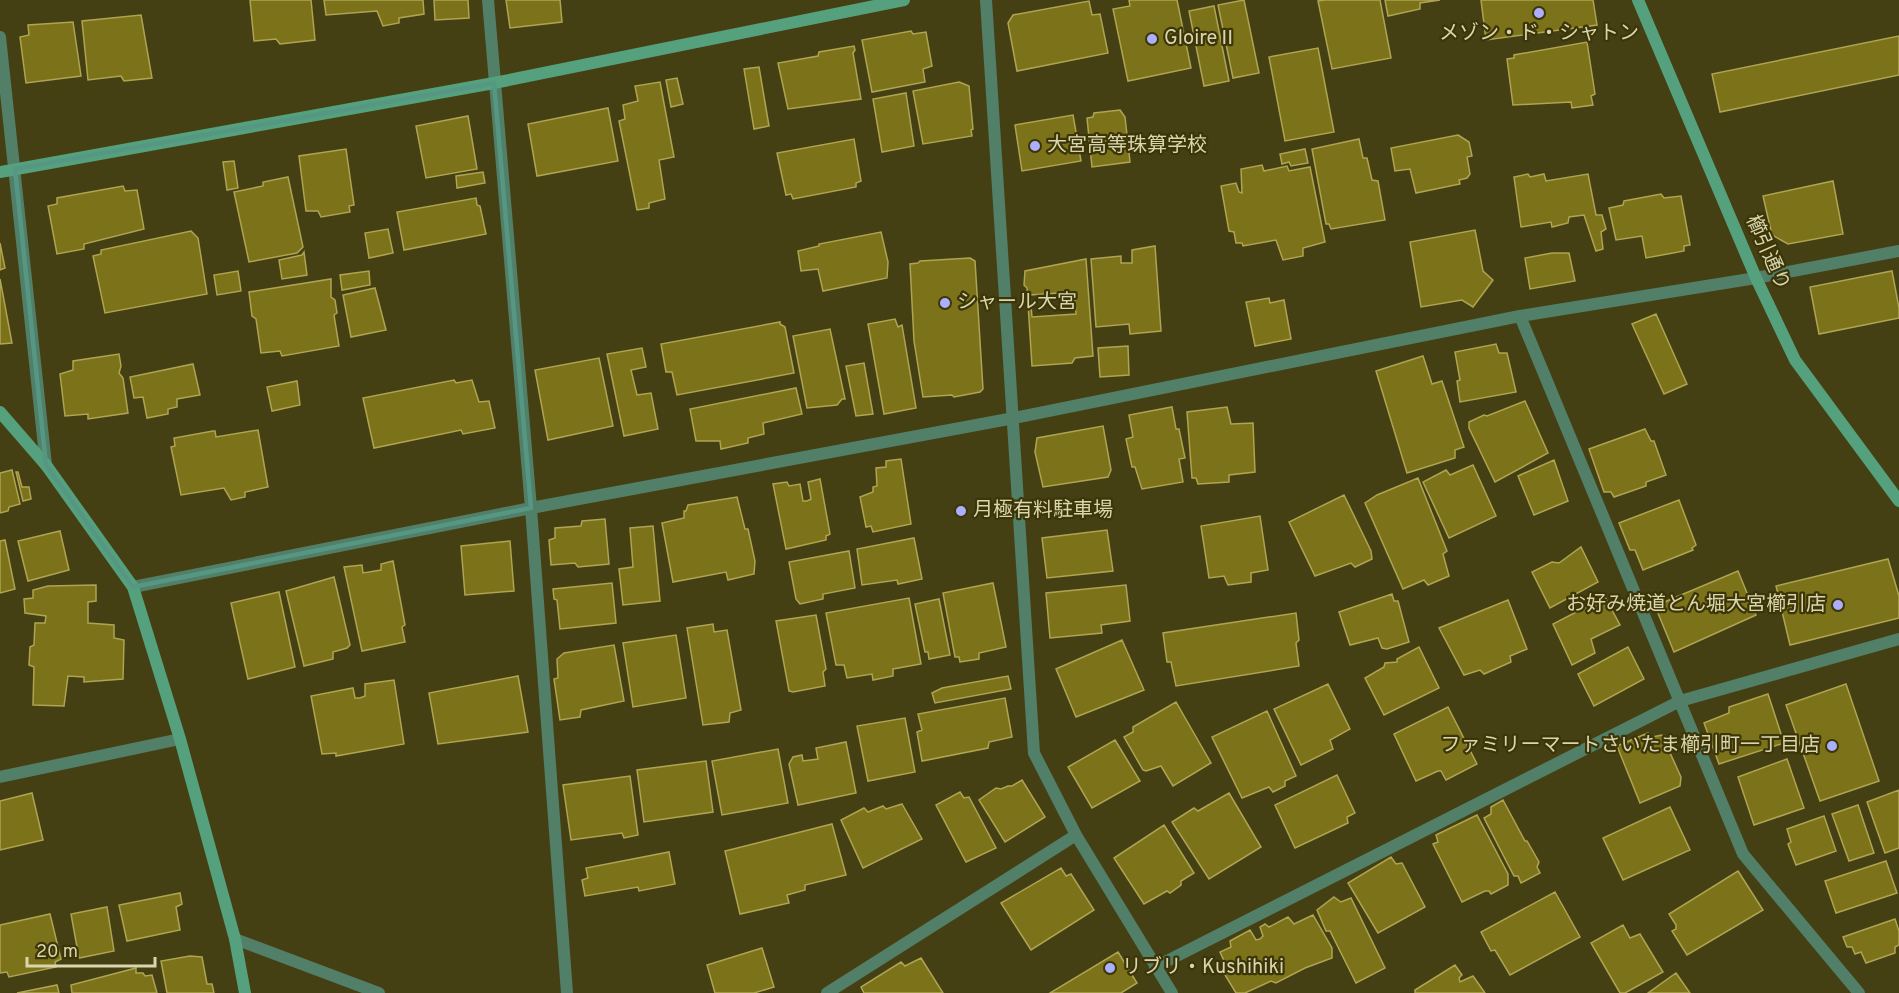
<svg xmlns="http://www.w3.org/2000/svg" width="1899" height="993" font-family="Overpass,'Noto Sans JP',sans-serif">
<rect width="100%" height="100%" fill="#454014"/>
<path fill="#7c7219" stroke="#aea452" stroke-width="1.5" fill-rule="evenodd" d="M250,0H311L315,40L280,44L276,39L254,41Z
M324,0H423L424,14L399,18V23L383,26L377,11L326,15Z
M434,0H468L469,18L435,20Z
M506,0H560L562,22L510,28Z
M1129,0H1177L1191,68L1128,81L1113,9L1130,6Z
M1244,0L1259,73L1233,78L1218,5Z
M1325,0H1380L1391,58L1332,69L1318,1Z
M1385,0H1440L1420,3V9L1388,16Z
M1481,0H1593L1597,25L1486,40Z
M1089,1L1092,15L1100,14L1108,53L1017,71L1008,23L1013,15Z
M1214,6L1229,81L1204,86L1189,11Z
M141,15L152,78L124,81L121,76L88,80L82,21Z
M73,22L81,76L26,83L20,37L29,35L28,25Z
M911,31L913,34L926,32L932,66L923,69L925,82L872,92L862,40Z
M1899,36V75L1720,112L1712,74Z
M1587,42L1595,94L1591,96L1593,105L1572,108L1571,102L1513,105L1507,59L1514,58V55Z
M854,46L855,50L853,53L861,99L788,109L778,63L818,56L819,52Z
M1318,48L1334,132L1285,141L1269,57Z
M759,67L769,126L754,129L744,69Z
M677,78L683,104L671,107L666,80Z
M660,82L674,157L659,160L665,199L649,203V208L637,210L619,121L625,119L623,105L638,101L635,86Z
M959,82L969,86L973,129L971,130L972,136L923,144L913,91Z
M906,93L914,146L882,152L873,99Z
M608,108L618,161L537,176L528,124Z
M1120,110L1125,117L1130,162L1092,167L1087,118L1093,117L1094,113Z
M1073,115L1081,161L1022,171L1015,125Z
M468,116L477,169L426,178L416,126Z
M1458,135L1469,142L1472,156L1467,157L1470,174L1467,178L1459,180L1460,184L1416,193L1410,169L1395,171L1391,148Z
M854,139L861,181L856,183V187L793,199L791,194L786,195L777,153Z
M1359,139L1363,158H1367L1372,180L1378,181L1385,220L1331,229L1329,224H1326L1312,149Z
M346,149L354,205L349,206L350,212L321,217L318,211H306L299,156Z
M1305,149L1308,163L1291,166L1289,162L1282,164L1280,154Z
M234,161L238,188L227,190L223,162Z
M1262,165L1264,171L1287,166L1289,171L1310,167L1325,242L1303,248V256L1283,260L1276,240L1243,246L1242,243H1236L1234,232L1229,231L1221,186L1236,183L1239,192L1242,193L1241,169Z
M483,172L485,183L457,188L456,176Z
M1528,174L1530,177L1544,174L1546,181L1588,174L1596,215H1602L1606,229L1601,232L1603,249L1596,251L1584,215L1569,217L1568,223L1552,227L1551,222L1521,227L1514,177Z
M288,177L303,247L297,253L249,262L234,192L263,186V182Z
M1833,181L1843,234L1788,244L1772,235L1763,196Z
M123,186L125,191L137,190L144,229L84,244V249L57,254L48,206L57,204V198Z
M1661,194L1664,198L1681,196L1690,245L1684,246V251L1646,258L1642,236L1616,240L1609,208L1623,205L1624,201Z
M476,198L477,205L480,206L486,234L404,250L397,212Z
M388,229L393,253L369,258L365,233Z
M1475,230L1483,271L1493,280L1473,307L1462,300L1421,307L1410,242Z
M191,231L198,238L207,294L105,313L93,256L101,254V250Z
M881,232L888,262L887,278L823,291L818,269L801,271L798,251L819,246V244Z
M0,243L5,268L0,270Z
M1155,246L1161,331L1130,334L1129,324L1096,327L1091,259L1121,256V263H1132V250Z
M304,252L307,275L282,279L279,260L302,255Z
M1552,253H1569L1575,281L1530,289L1525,258Z
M970,258L975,261L983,389L980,392L954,397L952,395L923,397L914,341L910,264L918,263L920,261Z
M1086,259L1093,356L1075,358L1072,363L1032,366L1027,288L1024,285L1025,271ZM1074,292L1076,314L1032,317L1030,295Z
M238,271L241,291L217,295L214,275Z
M369,271L370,285L342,290L340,275Z
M1892,271L1899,308V318L1819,334L1810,287Z
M0,279L12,343L0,344Z
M331,279V297L335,300L337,313L334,315L339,346L282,356L280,351L261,353L256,319L252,316L249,292Z
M375,288L386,330L351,337L343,295Z
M1269,298L1270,303L1284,300L1291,339L1255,346L1246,302Z
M1656,314L1687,384L1664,394L1632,324Z
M895,319L898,327L902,325L916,408L884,414L868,324Z
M780,322V324L785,327L794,373L677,395L672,372H666L661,344Z
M830,329L845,399H842L837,405L807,408L793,336Z
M1496,344L1499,353H1507L1516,392L1460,402L1457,381L1460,380L1455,352Z
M1128,346L1129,375L1100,377L1098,348Z
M642,348L646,367L631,370L637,395L651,393L658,429L624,436L607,354Z
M119,354L121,366L119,373L123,378L128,413L88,419V414L65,416L60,374L73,370V361Z
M1423,356L1432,384L1442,381L1464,447L1455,450V458L1407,473L1376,371Z
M599,358L613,426L548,440L535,370Z
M864,363L873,414L856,416L846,366Z
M193,364L200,395L177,399V407L168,409V414L147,418L143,397L134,398L130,377Z
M454,380L456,383L472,380L479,402L489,401L495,428L463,434L461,430L374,448L363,398Z
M297,381L300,405L272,411L267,387Z
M796,388L802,414L763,423L764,434L748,438V443L721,449L720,441H696L690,409Z
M1525,401L1548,453L1495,482L1469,428V422L1484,415L1487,416Z
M1172,407L1176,429H1179L1185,458L1179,459L1183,482L1142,489L1135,467H1132L1126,439L1133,437L1129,415Z
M1227,407L1231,424L1253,423L1255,472L1229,475V482L1198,484L1196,478H1192L1187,412Z
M1103,426L1111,470L1108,477L1043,487L1035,452L1037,438Z
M1645,429L1651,441H1654L1666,475L1646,482V486L1614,497L1611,492H1604L1589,449Z
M258,430L268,487L245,492V497L231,500L224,488L181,495L171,447L175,446L174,438L213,431H215L216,437Z
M901,459L911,524L873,532L871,526L866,527L860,497L873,492V487L877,486L876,468L886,467V461Z
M1554,460L1568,501L1534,515L1518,476Z
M1473,465L1496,516L1449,538L1423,482L1446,470L1450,475Z
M12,470L20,504L9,507L8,511L0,513V473Z
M16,472H18L22,487H29L31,499L23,501Z
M1418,478L1447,551L1443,554L1449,576L1428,585L1424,580L1403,589L1365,503L1377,495Z
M820,479L830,534L826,536V540L786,549L773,484L787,482L789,486L800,484L803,501H807L811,499L808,482Z
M1344,495L1371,551L1372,559L1355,567L1351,563L1315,576L1289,522Z
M737,497L745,529H748L755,561L754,574L728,580L726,572L673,582L662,523L684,518V511H686L688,505Z
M1679,500L1696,545L1692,548L1693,550L1643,570L1635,550H1630L1619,523Z
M1260,516L1268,570L1251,573V582L1228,585L1224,576L1209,578L1201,526Z
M605,519L609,564L578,567L575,563L551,565L549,540L555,538V528L581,526L582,521Z
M653,526L660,601L623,605L619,569L633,567L630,528Z
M1107,530L1113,571L1047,578L1042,538Z
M60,531L69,570L28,581L18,541Z
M914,538L922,579L898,584L897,580L862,585L857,549Z
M5,540L15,589L0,593V541Z
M510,541L514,591L465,595L461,546Z
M1581,547L1598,582L1550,608L1532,572L1552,562L1559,563Z
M849,551L855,588L823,594V599L800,604L796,599L789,562Z
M1888,559L1899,596V618L1790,645L1776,586Z
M393,561L405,625L402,627L405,642L362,651L344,567L362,565L363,573L381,570V564Z
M1738,571L1756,615L1674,652L1655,606Z
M334,577L350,645L347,648L333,652V659L304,666L286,591Z
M612,583L616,623L560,629L557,600L554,599L553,589Z
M993,583L1006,647L979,653V659L960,662L959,657H955L943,593Z
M96,585V601L88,602V623L114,625V638L124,640L123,679L84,682V677L68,676L64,706L33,705L34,667L29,665L30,647L34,645L35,623H45L46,616L25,613L24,599L33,598V590L48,586Z
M1126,585L1130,621L1101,625L1102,633L1050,638L1046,593Z
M279,592L295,667L248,679L231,603Z
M1392,594L1394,601H1398L1409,642L1387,649L1382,648L1378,638L1350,645L1339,612Z
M1605,597L1620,625L1591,639L1595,653L1572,665L1553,624Z
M909,598L921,664L893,669V676L873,680L872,674L847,678L844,665H836L826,613Z
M939,599L950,655L929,659L928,652H925L915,604Z
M1508,600L1527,649L1510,656L1511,662L1484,674L1480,670L1464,675L1439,628Z
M1296,613L1299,640L1296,643L1299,666L1176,686L1171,662H1167L1163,633Z
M816,615L826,669L823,672L825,686L793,692L789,691L776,621Z
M713,624L714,632L727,630L741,710L730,713L729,722L703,725L687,628Z
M676,635L686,698L633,707L623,643Z
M1122,640L1144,690L1076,717L1056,669Z
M614,645L624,701L581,710L580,717L560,720L554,679L558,678L557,659L564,653Z
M1419,647L1439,688L1384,715L1365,678L1384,667L1385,663L1397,662V659Z
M1628,647L1644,679L1594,706L1578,674Z
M518,676L528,732L438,744L429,693Z
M1008,676L1011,689L935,703L932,693L942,688Z
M394,680L404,744L336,756V753L322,754L311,696L353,688L355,698H360L365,696V684Z
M1328,684L1350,729L1330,740L1333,749L1301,765L1274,709Z
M1846,684L1879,781L1820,801L1786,705Z
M1768,694L1784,743L1719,764L1704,723L1729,713V707Z
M1005,698L1012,737L989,742L988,748L922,761L917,732L922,730L918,714Z
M1176,702L1211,763L1173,786L1161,766L1146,771L1143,770L1124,737L1133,732V727Z
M1448,707L1477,764L1446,780L1441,771H1438L1416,781L1394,734Z
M1267,711L1296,776L1285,781V786L1273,792L1269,787L1242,798L1212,737Z
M905,718L915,772L868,781L857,726Z
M1648,733L1652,737L1662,735L1681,777L1680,786L1640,803L1617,746Z
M1115,740L1140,781L1092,808L1068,767Z
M846,742L856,793L798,805L789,764L793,757L802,755L803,761L818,759L816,748Z
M778,749L788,803L722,815L712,761Z
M1787,759L1804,808L1754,825L1738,777Z
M706,761L713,812L644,822L637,770Z
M1337,775L1355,813L1347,817L1348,823L1295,848L1275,805Z
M630,776L638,835L624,838L622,833L571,840L563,785Z
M1022,780L1045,817L1005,842L979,800L996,788L1001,789L1008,786H1012Z
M1899,790V848L1885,853L1867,802Z
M960,792L964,798L969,797L996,848L966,862L936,805Z
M32,793L43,840L0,850V801Z
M1229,793L1261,847L1209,879L1172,822L1194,808L1198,811Z
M1503,800L1525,841H1527L1539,862L1537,867L1540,873L1521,883L1518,876H1514L1484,818L1491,814V807Z
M902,804L922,839L863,868L841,820L864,808L868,812L883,806L886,809Z
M1858,805L1874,853L1849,861L1832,814Z
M1670,807L1690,850L1623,880L1603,838Z
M1477,815L1508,874V885L1491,894L1489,891H1485L1462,902L1433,844L1438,842L1436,835Z
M1824,816L1836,851L1796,865L1788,844L1791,842L1787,829Z
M832,824L846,875L805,885V890L787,895L789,903L740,914L725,851Z
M1164,825L1194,873L1181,881V885L1170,893L1167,891L1144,904L1114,858Z
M669,852L675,884L639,891L638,887L585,896L582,880L588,878L586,868Z
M1391,857L1396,864L1402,863L1425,907L1378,933L1348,883Z
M1886,861L1897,893L1836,913L1825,881Z
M1061,868L1066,876L1071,874L1094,910L1031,950L1001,903Z
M1738,871L1763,910L1687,955L1672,931L1676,929V925L1669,914Z
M1555,892L1580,937L1510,975L1495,950L1491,951L1481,932Z
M180,893L182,904L176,907L180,930L127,941L119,905Z
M1334,897L1341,902L1351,898L1385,968L1356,983L1330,931H1326L1317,910Z
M107,907L114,951L79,958L71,914Z
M50,914L61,959L55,962L56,967L9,977L7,972L0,973V925Z
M1313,915L1332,948V958L1305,968L1276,983L1271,981L1245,993H1236L1222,970L1226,965L1220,952L1231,947L1230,941L1250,930L1256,940L1260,939L1263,936L1260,927L1265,924L1269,927L1288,917L1294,924Z
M1895,919L1899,931V945L1895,947V953L1866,963L1861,952L1855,954L1852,947H1847L1843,937Z
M1623,925L1630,938L1640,934L1663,972L1625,993H1620L1591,943Z
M762,948L774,987L754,993H715L707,965Z
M1118,952L1137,983L1121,993H1050Z
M190,956L202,957L207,984H212L214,993H167L161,961Z
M921,958L943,993H864L861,987L901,962L905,966Z
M1455,965L1462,975L1459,978L1460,982L1473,976L1485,993H1415V990Z
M136,968V973H143L145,976L152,975L157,993H72L71,985Z
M1676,973L1690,993H1648Z
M57,985L59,993H17Z"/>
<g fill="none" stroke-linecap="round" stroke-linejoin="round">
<path stroke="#517f68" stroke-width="12" d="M488,0L531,508L567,993
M986,0L1034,753L1076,835L1172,993
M0,37L46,465
M1520,316L1743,854L1859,993
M133,587L531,508L1014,418L1520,316L1756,278L1899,251
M0,777L180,739
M235,939L379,993
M1155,967L1680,701L1899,639
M827,993L1076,835"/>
<path stroke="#55a17e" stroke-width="12" d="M1638,0L1756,278L1795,360L1899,501
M0,172L494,83L904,0
M0,412L46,465L133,587L180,739L235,939L245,993"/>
</g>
<path fill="none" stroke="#569784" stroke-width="4.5" stroke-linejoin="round" d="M494,83L531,508L133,587L46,465L15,169Z"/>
<g fill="#acaffb" stroke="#3b3507" stroke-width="2">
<circle cx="1539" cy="13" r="6"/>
<circle cx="1152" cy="39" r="6"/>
<circle cx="1035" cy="146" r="6"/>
<circle cx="945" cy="303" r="6"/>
<circle cx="961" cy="511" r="6"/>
<circle cx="1838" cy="605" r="6"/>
<circle cx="1832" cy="746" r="6"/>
<circle cx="1110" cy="968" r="6"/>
</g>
<g text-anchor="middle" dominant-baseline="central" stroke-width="4.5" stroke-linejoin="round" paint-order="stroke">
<g font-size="20" fill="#dad5ae" stroke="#3b3507" text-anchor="start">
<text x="1539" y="34" text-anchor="middle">メゾン・ド・シャトン</text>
<text x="1164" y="39">GloireⅡ</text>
<text x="1047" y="146">大宮高等珠算学校</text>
<text x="957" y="303">シャール大宮</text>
<text x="973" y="511">月極有料駐車場</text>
<text x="1826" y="605" text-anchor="end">お好み焼道とん堀大宮櫛引店</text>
<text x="1820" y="746" text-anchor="end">ファミリーマートさいたま櫛引町一丁目店</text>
<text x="1122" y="968">リブリ・Kushihiki</text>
</g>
<g font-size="20" fill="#dad5ae" stroke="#3b3507">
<text transform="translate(1767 253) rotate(66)">櫛引通り</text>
</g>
</g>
<path d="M27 957v9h128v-9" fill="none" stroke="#dad5ae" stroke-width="3"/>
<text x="36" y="957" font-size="18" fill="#dad5ae" stroke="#3b3507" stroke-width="4.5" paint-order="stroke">20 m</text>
</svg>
